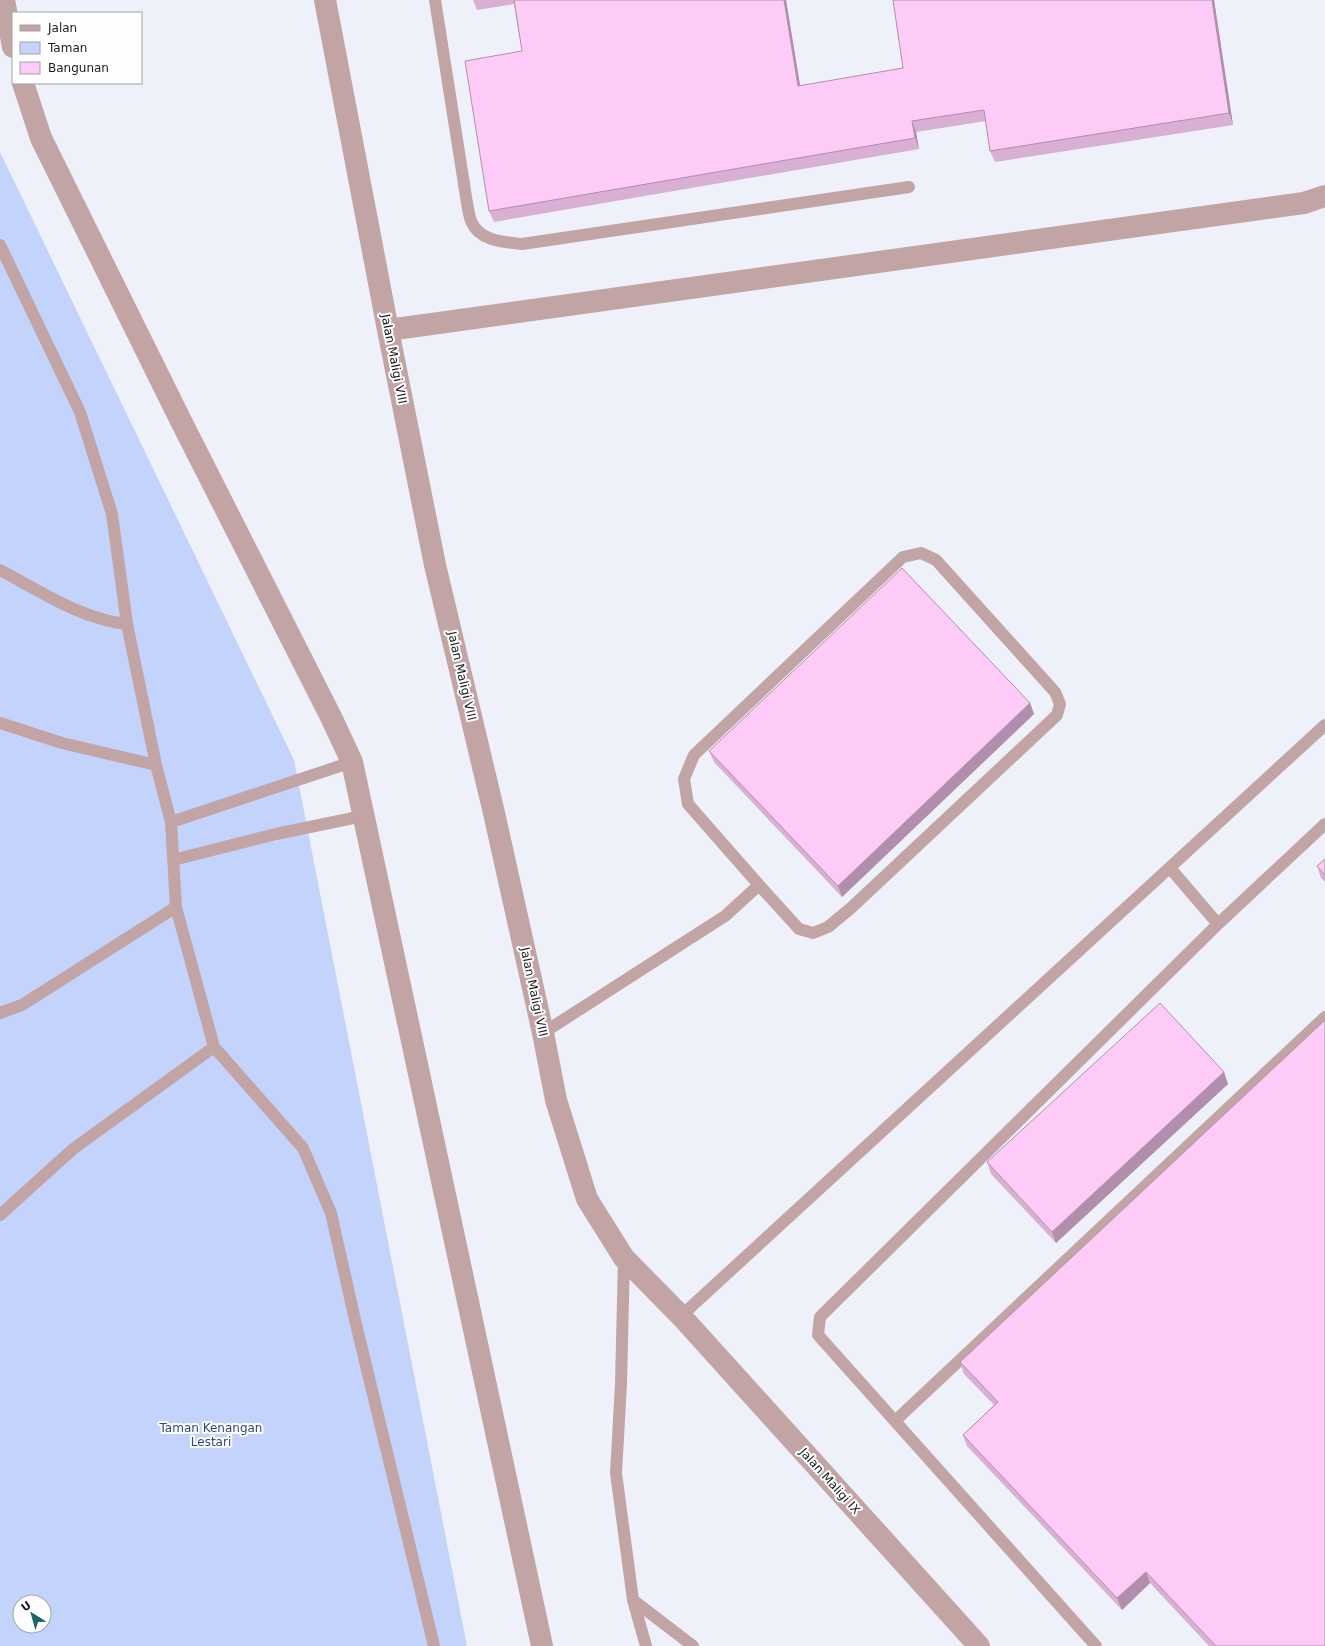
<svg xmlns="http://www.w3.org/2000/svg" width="1325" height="1646" font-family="'DejaVu Sans',sans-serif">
<rect width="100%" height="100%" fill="#eef1f9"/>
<path fill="#c3d3fc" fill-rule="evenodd" d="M0,152L294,760L467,1646H0ZM20,1602H44V1626H20Z"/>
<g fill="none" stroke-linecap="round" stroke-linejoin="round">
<path stroke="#c3a4a5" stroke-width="12" d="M435,0L467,203C468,209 469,215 471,221C479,241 503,242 522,244L909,187
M0,245L80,412L112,514L127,624L156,765L171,822L176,907L214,1047L303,1148L331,1213L355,1320L434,1646
M0,570C40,591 81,619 127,624
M0,723L62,743L156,765
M171,822L352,762
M173,860L276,834L363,816
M1170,868L1218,924
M0,1013L22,1005L176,907
M543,1033L725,916L759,885L799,929L813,933L828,927L851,908L1057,715L1060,704L1055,692L936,560L921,553L903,557L694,755L684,779L688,804L759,885
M0,1215L73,1149L214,1047
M624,1258L621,1384L616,1473L633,1600L646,1646
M681,1316L1325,725
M895,1421L1325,1017
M633,1600L693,1646
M1096,1646L818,1335L820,1317L1218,924L1325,824"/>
<path stroke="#c3a4a5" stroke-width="22" d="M4,0L13,47
M325,0L388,330L435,565L494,813L543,1033L556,1100L587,1199L624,1258L681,1316L979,1646
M23,83L41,138L181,421L331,717L352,762L542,1646
M388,330L1304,203L1325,196"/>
</g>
<path fill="#daafd4" d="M473,0H786L800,86L903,68L893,0H1214L1233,125L995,162L990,151L986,121L916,132L919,149L494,222L489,211L522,51L514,4L477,10Z
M1030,703L1034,714L842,897L714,762L709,751Z
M1325,859V882L1321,878L1317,866Z
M1224,1072L1228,1084L1056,1243L991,1174L987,1162Z
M960,1362L1325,1646H1209L1150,1583L1122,1610L967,1446L963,1435L994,1405L964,1374Z"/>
<path fill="#b18eac" d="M784,0H786L802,97L798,86Z
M1212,0H1214L1233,125L1229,113Z
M912,121L916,132L919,149L915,138Z
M1030,703L1034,714L842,897L838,886Z
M1224,1072L1228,1084L1056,1243L1052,1232Z
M1146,1572L1150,1583L1122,1610L1117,1598Z"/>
<path fill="#fdcbf6" stroke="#b18eac" d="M514,0H784L798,86L903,68L893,0H1212L1229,113L990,151L984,110L912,121L915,138L489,211L465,61L522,51Z
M902,568L1030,703L838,886L709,751Z
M1325,859V875L1317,866Z
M1160,1003L1224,1072L1052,1232L987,1162Z
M1325,1020V1646H1216L1146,1572L1117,1598L963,1435L998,1402L960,1362Z"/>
<g text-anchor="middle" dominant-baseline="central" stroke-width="4" stroke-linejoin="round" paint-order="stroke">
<g font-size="12" fill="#191a1d" stroke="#fefefe">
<text transform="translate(394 359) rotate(79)">Jalan Maligi VIII</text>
<text transform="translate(462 676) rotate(77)">Jalan Maligi VIII</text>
<text transform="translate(534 992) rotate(78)">Jalan Maligi VIII</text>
<text transform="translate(830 1481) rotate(48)">Jalan Maligi IX</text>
</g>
<g font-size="12" fill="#324586" stroke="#fefefe">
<text x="211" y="1428">Taman Kenangan<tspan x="211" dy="14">Lestari</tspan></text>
</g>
</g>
<rect x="12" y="12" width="130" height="72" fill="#fefefe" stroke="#a2a3a4"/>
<rect x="20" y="25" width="20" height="6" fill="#c3a4a5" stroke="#a2a3a4"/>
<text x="48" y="32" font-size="12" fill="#191a1d">Jalan</text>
<rect x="20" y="42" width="20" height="12" fill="#c3d3fc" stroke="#a2a3a4"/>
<text x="48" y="52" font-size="12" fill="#191a1d">Taman</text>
<rect x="20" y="62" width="20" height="12" fill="#fdcbf6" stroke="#a2a3a4"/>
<text x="48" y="72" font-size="12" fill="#191a1d">Bangunan</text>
<g transform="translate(32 1614) rotate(323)"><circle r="19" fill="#fefefe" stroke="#a2a3a4"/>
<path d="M0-3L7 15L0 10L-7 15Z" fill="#186667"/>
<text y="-6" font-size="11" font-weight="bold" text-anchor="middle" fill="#191a1d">U</text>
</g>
</svg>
